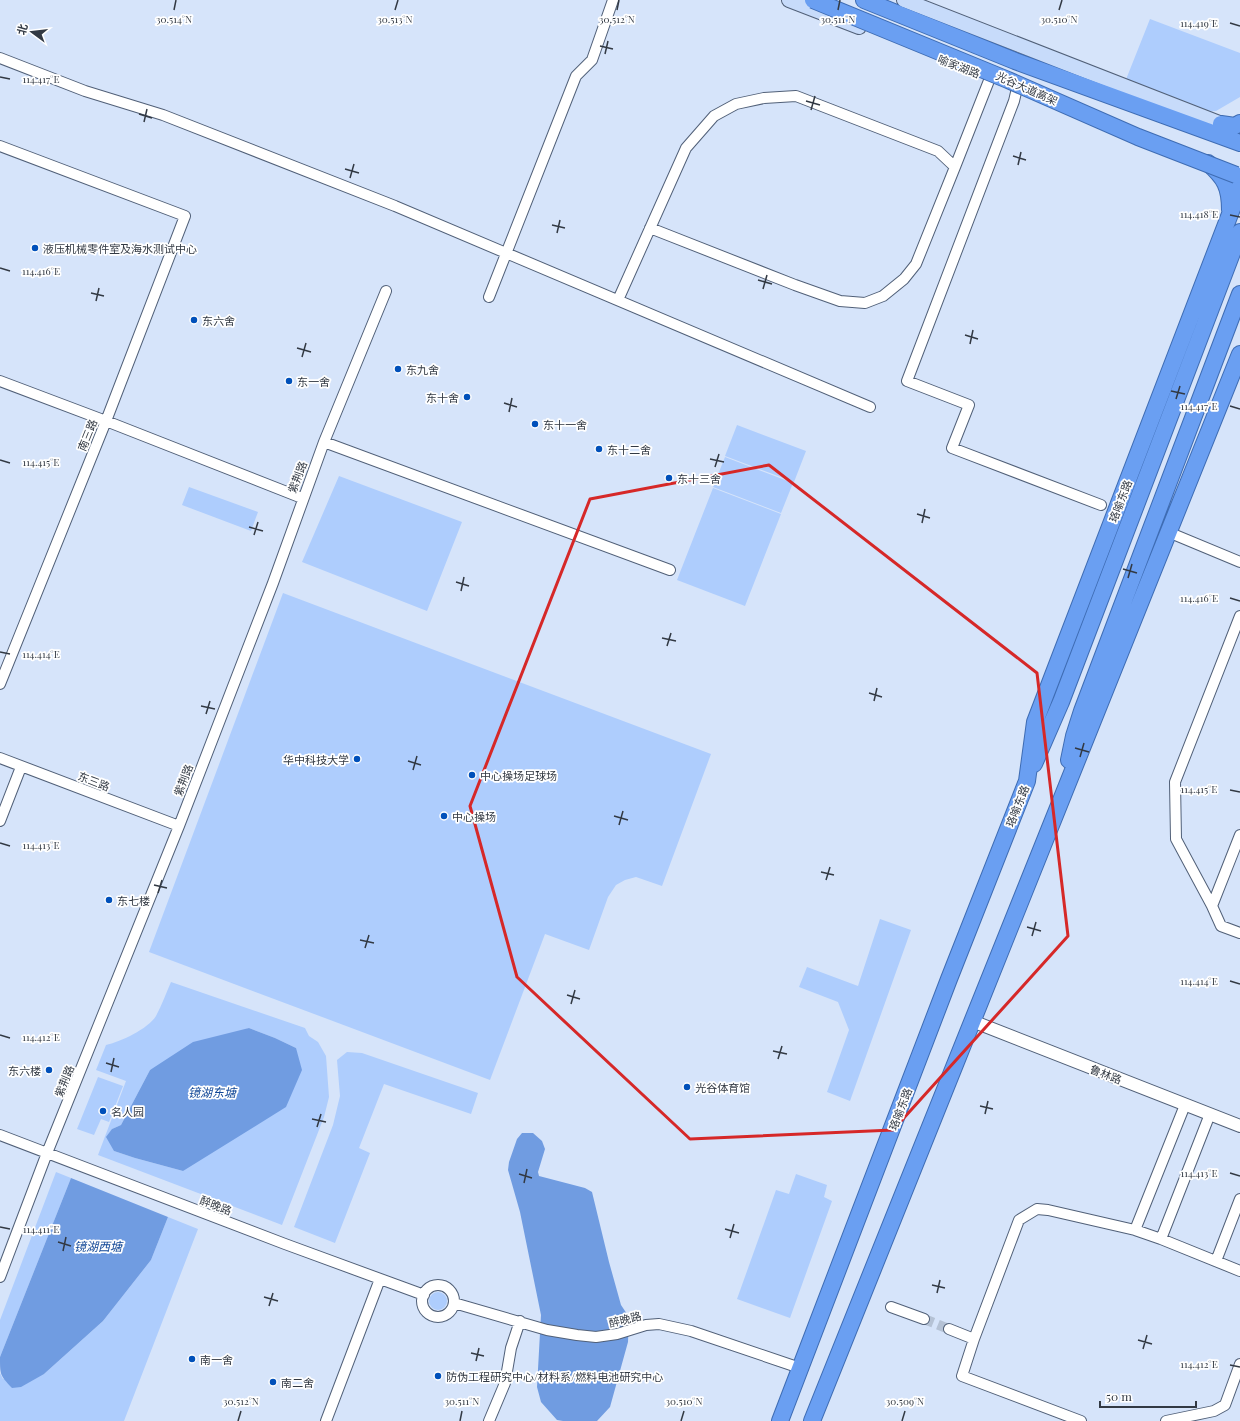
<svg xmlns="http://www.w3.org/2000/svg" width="1240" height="1421" font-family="'Playfair Display','Noto Sans SC',serif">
<rect width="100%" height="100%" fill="#d6e4fa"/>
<path fill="#aecdfd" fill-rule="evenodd" d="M1150,19L1240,53V97L1216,111L1190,113L1123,87Z
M737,425L806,451L794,482L725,456Z
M725,457L793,483L781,513L713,487Z
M339,476L462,522L427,611L302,562Z
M189,487L258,512L251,531L182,505Z
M713,488L781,514L745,606L677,580Z
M283,593L711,754L662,886L636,877L625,880L616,885L608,897L589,950L545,934L490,1080L149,952Z
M880,919L911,930L850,1101L827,1092L849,1030L838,1002L799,987L807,967L858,986Z
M171,982L305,1028L309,1036L318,1042L326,1056L329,1097L324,1117L282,1225L98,1155L126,1081L96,1070L106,1045C120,1042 148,1029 156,1016C162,1005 166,993 171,982ZM249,1028L275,1038L296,1048L183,1171L135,1158L114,1151L112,1129L121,1125L150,1070Z
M347,1052L362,1053L478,1093L471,1114L384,1084L359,1148L370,1153L335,1243L294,1227L333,1125L340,1096L337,1060Z
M98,1077L123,1086L109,1122L101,1119L94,1135L77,1129Z
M56,1172L71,1178L0,1357V1320Z
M796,1174L827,1185L824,1197L832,1201L790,1318L737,1299L776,1190L789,1194Z
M168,1217L198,1229L124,1421H0V1373L3,1379L44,1374L103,1321L151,1260Z
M429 1301a9 9 0 1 1 18 0a9 9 0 1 1-18 0Z"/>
<path fill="#709ce1" d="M249,1028L275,1038L296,1048L302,1070L286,1107L183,1171L135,1158L114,1151L106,1137L112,1129L121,1125L150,1070L193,1042Z
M522,1133H533L542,1141L545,1149L538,1172L539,1176L585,1188L592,1192L609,1262L621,1305L629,1317L628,1342L610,1407L597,1421H563L557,1420L541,1402L537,1387L541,1315L520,1212L508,1170L509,1162L517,1139Z
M71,1178L168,1217L151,1260L103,1321L44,1374L21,1387L12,1388C0,1375 0,1375 0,1357Z"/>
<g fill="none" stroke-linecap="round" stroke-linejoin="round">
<path stroke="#b5c2d5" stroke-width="10" stroke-dasharray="10 5" stroke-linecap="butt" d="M924,1319L949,1329"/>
<g stroke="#516078" stroke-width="12">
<path id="minor" d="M0,58L85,91L163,115L395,206L870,407
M1017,88L1014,101L907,381L969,405L952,448L1101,505
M0,146L185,216L106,421L0,684
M955,167L990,78
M489,297L576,76L592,60L613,0
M618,300L686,148L714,116L736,104L764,98L796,96L938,151L955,167L916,264L904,279L883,296L865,303L840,301L795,285L650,228
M0,381L106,421L302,498
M324,442L670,570
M1168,532L1240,562
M0,758L179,826
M0,821L21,767
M1240,835L1212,906L1221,926L1240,933
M1212,906L1176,839L1175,782L1240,616
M0,1135L285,1244L424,1295
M1135,1230L1185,1105
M1161,1239L1210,1114
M1216,1261L1240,1199
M0,1277L47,1153L179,826L273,583L324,442L386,291
M422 1301a16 16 0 1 1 32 0a16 16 0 1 1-32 0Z
M454,1303L547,1330L577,1335L596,1337L617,1334L646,1325L659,1324L691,1331L800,1368
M891,1307L924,1319
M949,1329L974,1339L1019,1220L1037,1209L1048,1210L1135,1230L1161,1239L1240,1271
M974,1339L962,1376L1081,1421
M326,1421L380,1279
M489,1421L505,1383L511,1348L520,1321
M1166,1421L1214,1411L1225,1405L1240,1364"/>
</g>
<g stroke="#516078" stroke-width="14">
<path id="tertiary" d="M972,1021L1240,1126"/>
</g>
<g stroke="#516078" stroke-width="16">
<path id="secondary" d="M789,0L859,27
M904,0L1232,128"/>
</g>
<g stroke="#3e6cb3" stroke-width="18">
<path id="trunk" d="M864,0L1015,61L1240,143
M1221,124L1235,126L1240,123
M1208,163C1225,178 1230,187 1230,210
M1069,760L1074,736L1082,711L1240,294
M1034,764L1061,702L1240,232
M780,1421L949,979L1027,781L1035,722L1240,188
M812,1421L1240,354"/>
</g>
<use href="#minor" stroke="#fff" stroke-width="10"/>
<use href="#tertiary" stroke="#fff" stroke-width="12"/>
<use href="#secondary" stroke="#c7dbfa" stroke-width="14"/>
<use href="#trunk" stroke="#6a9ff2" stroke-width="16"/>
<g stroke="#3e6cb3" stroke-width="18" stroke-linecap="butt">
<path id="trunk-bridge" d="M813,0L1008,80L1138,137L1236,175"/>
</g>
<use href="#trunk-bridge" stroke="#6a9ff2" stroke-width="16"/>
</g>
<path fill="none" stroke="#d62828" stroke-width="3" stroke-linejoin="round" d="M769,465L1037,673L1068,936L893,1130L690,1139L517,977L470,806L590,499Z"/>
<path fill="none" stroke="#323943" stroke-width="1.5" d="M174,10L176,0M395,10L398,0M617,10L619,0M838,10L840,0M1059,10L1062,0M1230,23L1240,26M600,46L613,49M605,54L608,41M0,77L10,79M806,101L820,105M811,110L815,96M139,114L152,118M144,122L147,109M1013,156L1026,160M1018,165L1021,152M345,169L359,173M350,178L354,164M1230,215L1240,217M552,225L565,228M557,233L560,220M0,268L10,271M758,280L772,284M763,289L767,275M91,293L104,296M96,301L99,288M965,335L978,339M970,344L973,330M297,348L311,352M302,357L306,343M1171,391L1185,394M1176,399L1180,386M504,403L517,407M1230,406L1240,409M509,412L512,398M710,459L724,462M0,460L10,463M715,467L719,454M917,514L930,518M922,523L925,509M249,527L263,531M254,535L258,522M1123,569L1137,573M1128,578L1132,564M456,582L469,586M461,591L464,577M1230,598L1240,601M662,638L676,641M667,646L671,633M0,652L10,654M869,693L882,697M874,701L877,688M201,706L215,709M206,714L210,701M1075,748L1089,752M1080,757L1084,743M408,761L421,765M413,770L417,756M1230,790L1240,792M614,816L628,820M619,825L623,811M0,843L10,846M821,872L834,875M826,880L830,867M154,885L167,888M158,893L162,880M1027,927L1041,931M1032,936L1036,922M360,940L374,943M365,948L369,935M1230,981L1240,984M567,995L580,999M571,1004L575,990M0,1035L10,1038M773,1051L787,1054M778,1059L782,1046M106,1063L119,1067M111,1072L114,1058M980,1106L993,1109M985,1114L988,1101M312,1119L326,1122M317,1127L321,1114M1230,1173L1240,1176M519,1174L532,1178M524,1183L527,1169M0,1227L10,1229M725,1229L739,1233M730,1238L734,1224M58,1242L71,1246M63,1251L66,1237M932,1285L945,1288M937,1293L940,1280M264,1297L278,1301M269,1306L273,1293M1138,1340L1152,1344M1143,1349L1147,1335M471,1353L484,1356M476,1361L479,1348M1230,1365L1240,1367M238,1421L241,1411M460,1421L462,1411M681,1421L684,1411M902,1421L905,1411"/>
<g fill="#0050ba" stroke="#fff" stroke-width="1.5">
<circle cx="35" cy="248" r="4"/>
<circle cx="194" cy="320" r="4"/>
<circle cx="398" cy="369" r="4"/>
<circle cx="289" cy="381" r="4"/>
<circle cx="467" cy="397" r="4"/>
<circle cx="535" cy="424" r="4"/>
<circle cx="599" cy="449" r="4"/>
<circle cx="669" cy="478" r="4"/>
<circle cx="357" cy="759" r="4"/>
<circle cx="472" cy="775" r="4"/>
<circle cx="444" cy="816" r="4"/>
<circle cx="109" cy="900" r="4"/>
<circle cx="49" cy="1070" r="4"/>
<circle cx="687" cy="1087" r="4"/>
<circle cx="103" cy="1111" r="4"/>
<circle cx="192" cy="1359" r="4"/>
<circle cx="438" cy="1376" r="4"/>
<circle cx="273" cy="1382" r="4"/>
</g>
<g text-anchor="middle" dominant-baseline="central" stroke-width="3.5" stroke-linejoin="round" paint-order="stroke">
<g font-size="11" fill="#323943" stroke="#fff">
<text transform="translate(959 66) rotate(21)">喻家湖路</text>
<text transform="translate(1027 88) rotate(24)">光谷大道高架</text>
<text transform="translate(87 435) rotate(-68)">南三路</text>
<text transform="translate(297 477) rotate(-69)">紫荆路</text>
<text transform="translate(1120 501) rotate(-69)">珞喻东路</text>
<text transform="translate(183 780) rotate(-69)">紫荆路</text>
<text transform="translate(94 781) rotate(21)">东三路</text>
<text transform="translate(1017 806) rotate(-68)">珞喻东路</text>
<text transform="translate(1106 1074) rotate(21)">鲁林路</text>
<text transform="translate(64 1081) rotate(-68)">紫荆路</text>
<text transform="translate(900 1109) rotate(-69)">珞喻东路</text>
<text transform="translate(216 1205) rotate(21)">醉晚路</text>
<text transform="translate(625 1319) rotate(-14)">醉晚路</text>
</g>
<g font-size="11" fill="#323943" stroke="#fff" text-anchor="start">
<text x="43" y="248">液压机械零件室及海水测试中心</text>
<text x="202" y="320">东六舍</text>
<text x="406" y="369">东九舍</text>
<text x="297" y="381">东一舍</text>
<text x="459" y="397" text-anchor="end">东十舍</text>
<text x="543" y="424">东十一舍</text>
<text x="607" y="449">东十二舍</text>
<text x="677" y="478">东十三舍</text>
<text x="349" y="759" text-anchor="end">华中科技大学</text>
<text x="480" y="775">中心操场足球场</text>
<text x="452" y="816">中心操场</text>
<text x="117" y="900">东七楼</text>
<text x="41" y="1070" text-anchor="end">东六楼</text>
<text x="695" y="1087">光谷体育馆</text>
<text x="111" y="1111">名人园</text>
<text x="200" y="1359">南一舍</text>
<text x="446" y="1376">防伪工程研究中心/材料系/燃料电池研究中心</text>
<text x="281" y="1382">南二舍</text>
</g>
<g font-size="12" font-style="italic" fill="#114797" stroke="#fff">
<text x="212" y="1092">镜湖东塘</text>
<text x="98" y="1246">镜湖西塘</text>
</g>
</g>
<g font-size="10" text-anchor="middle" fill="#323943" stroke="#fff" stroke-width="3.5" stroke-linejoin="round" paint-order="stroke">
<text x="174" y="23">30.514°N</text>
<text x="395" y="23">30.513°N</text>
<text x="617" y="23">30.512°N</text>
<text x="838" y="23">30.511°N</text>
<text x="1059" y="23">30.510°N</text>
<text x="1199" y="27">114.419°E</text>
<text x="41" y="83">114.417°E</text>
<text x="1199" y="218">114.418°E</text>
<text x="41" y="275">114.416°E</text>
<text x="1199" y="410">114.417°E</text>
<text x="41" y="466">114.415°E</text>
<text x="1199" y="602">114.416°E</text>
<text x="41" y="658">114.414°E</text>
<text x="1199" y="793">114.415°E</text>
<text x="41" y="849">114.413°E</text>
<text x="1199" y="985">114.414°E</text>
<text x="41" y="1041">114.412°E</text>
<text x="1199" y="1177">114.413°E</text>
<text x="41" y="1233">114.411°E</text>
<text x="1199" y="1368">114.412°E</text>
<text x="241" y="1405">30.512°N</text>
<text x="462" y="1405">30.511°N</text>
<text x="684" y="1405">30.510°N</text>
<text x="905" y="1405">30.509°N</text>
</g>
<g transform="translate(32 32) rotate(285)" stroke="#ffffff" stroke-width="3" paint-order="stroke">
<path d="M0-3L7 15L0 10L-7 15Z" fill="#323943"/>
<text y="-6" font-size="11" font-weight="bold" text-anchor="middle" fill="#323943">北</text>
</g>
<path d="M1100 1401v6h96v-6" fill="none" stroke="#323943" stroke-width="2"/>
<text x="1106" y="1401" font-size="12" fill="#323943" stroke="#ffffff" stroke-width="3" paint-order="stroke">50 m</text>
</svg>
